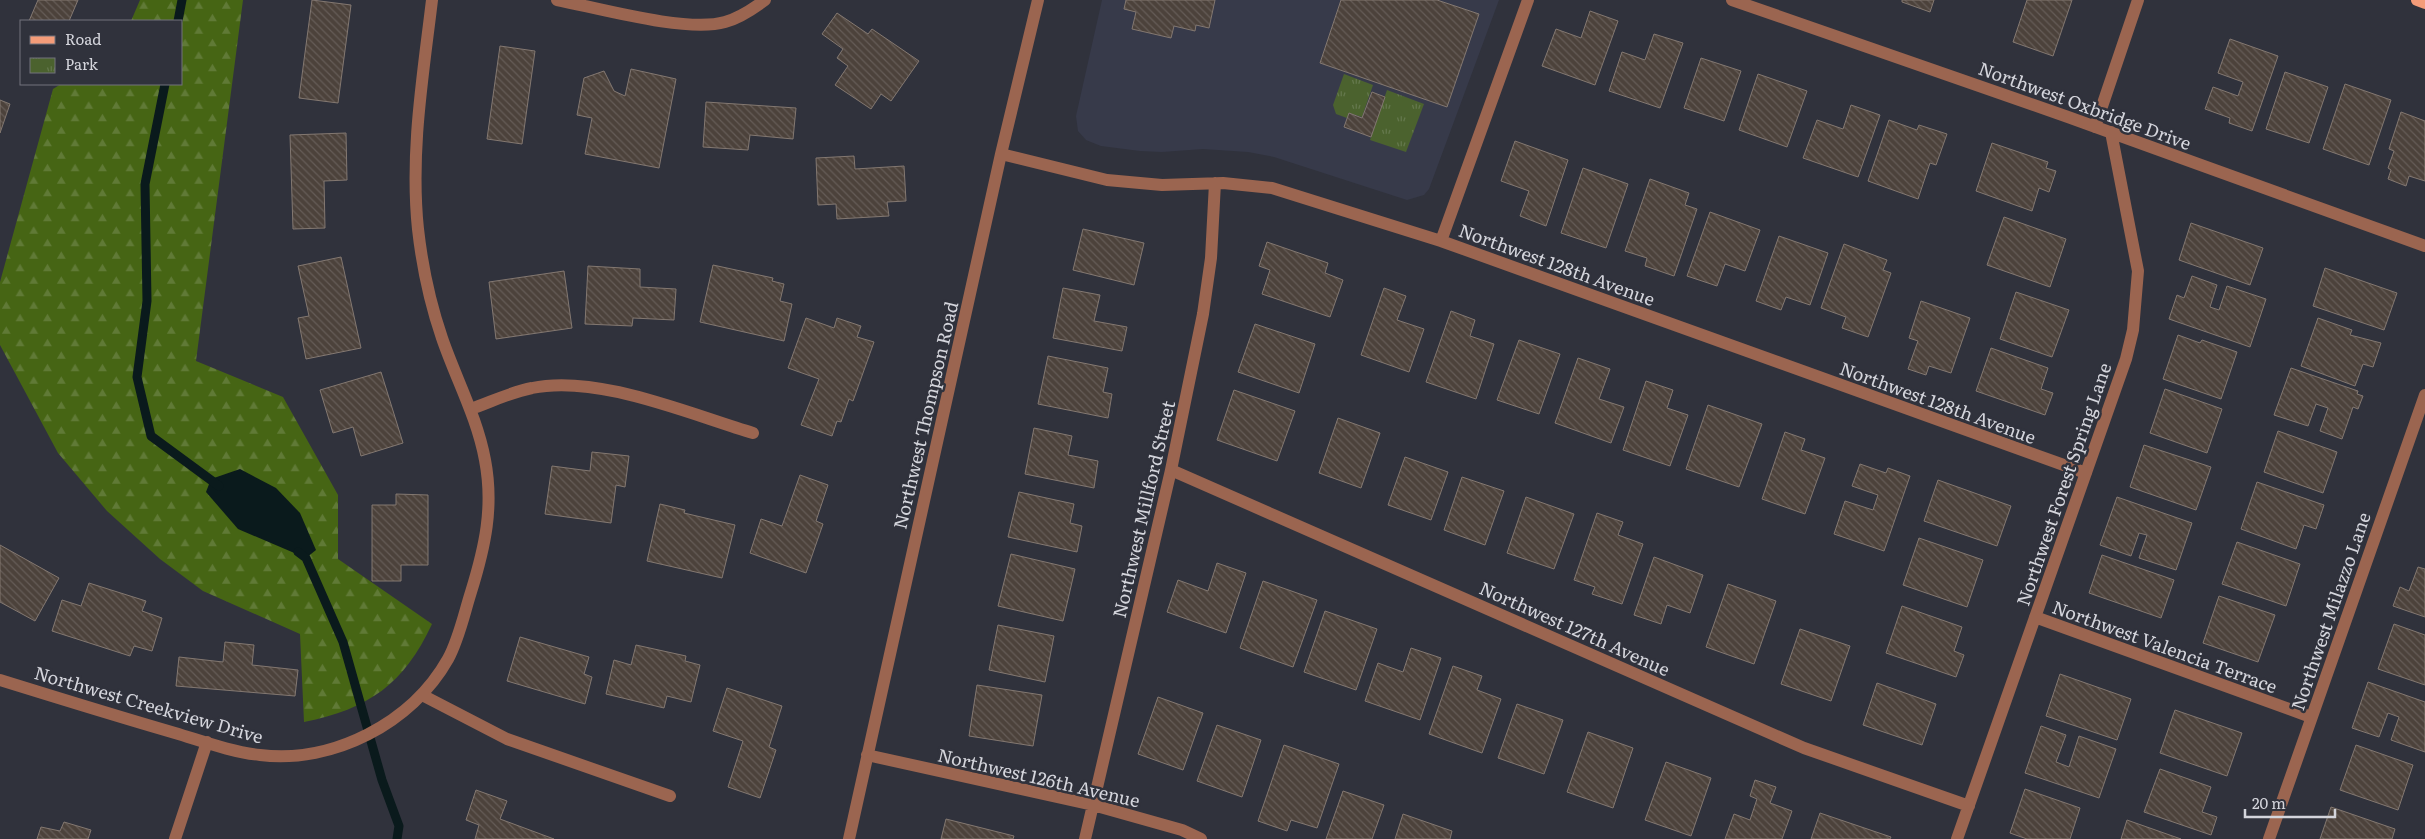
<svg xmlns="http://www.w3.org/2000/svg" width="2425" height="839" font-family="Literata,serif">
<defs>
<pattern id="forest-firs" width="22" height="20" patternUnits="userSpaceOnUse" patternTransform="scale(1.25)"><rect width="22" height="20" fill="#466514"/><path d="M5 1l3.5 6h-7zM16 11l3.5 6h-7z" fill="#607a36"/></pattern>
<pattern id="park-tufts" width="24" height="20" patternUnits="userSpaceOnUse" patternTransform="scale(1.25)"><rect width="24" height="20" fill="#4b622e"/><path d="M3 7l-1-3M5 7V3M7 7l1-3M15 17l-1-3M17 17v-4M19 17l1-3" fill="none" stroke="#64784c"/></pattern>
<pattern id="building-back-hatch" width="6" height="6" patternUnits="userSpaceOnUse" patternTransform="scale(1.25)"><rect width="6" height="6" fill="#4c423b"/><path d="M-1 5l2 2M0 0l6 6M5-1l2 2" fill="none" stroke="#655c57"/></pattern>
</defs>
<rect width="100%" height="100%" fill="#30323c"/>
<path fill="#373a4a" d="M1102,0H1499L1429,189L1424,195L1407,200L1274,157L1248,152L1203,149L1162,152L1140,151L1101,146L1086,140L1078,131L1076,116Z"/>
<path fill="url(#forest-firs)" d="M140,0H243L196,361L283,397L338,495V559L432,624C404,684 369,709 304,722L300,634L203,591L160,559L107,511L58,453L0,345V282L53,89L61,84H181V21H131Z"/>
<path fill="url(#park-tufts)" d="M1344,74L1373,85L1362,117L1349,113L1347,118L1336,114L1333,105Z
M1387,90L1424,104L1406,152L1370,140Z"/>
<path fill="#0a1a1c" d="M240,469L276,488L300,513L316,550L306,558L238,529L206,492L211,479Z"/>
<g fill="none" stroke-linecap="round" stroke-linejoin="round">
<path stroke="#0a1a1c" stroke-width="9" d="M178,21L182,0
M165,84L145,184L147,301L137,377L151,436L219,486
M298,552L306,558L343,642L382,780L399,826L397,839"/>
</g>
<path fill="url(#building-back-hatch)" stroke="#837871" d="M38,0H78L69,21H29Z
M312,0L351,5L338,103L299,98Z
M1126,0H1215L1209,28L1196,25L1195,31L1174,26L1171,38L1132,29L1136,12L1124,9Z
M1341,0H1437L1479,14L1447,107L1320,63Z
M1902,0H1934L1930,12L1902,2Z
M2027,0H2072L2053,56L2013,42Z
M1590,11L1618,21L1595,85L1542,66L1556,29L1581,38Z
M837,13L868,34L872,29L919,61L891,101L881,94L871,109L835,85L848,66L837,58L843,49L822,34Z
M1654,34L1683,43L1660,108L1609,91L1622,52L1645,60Z
M2230,39L2278,56L2252,131L2229,123L2230,118L2205,109L2213,87L2238,96L2243,82L2218,73Z
M500,46L535,51L522,144L487,139Z
M1701,58L1741,71L1724,121L1684,108Z
M631,69L676,79L659,168L585,154L592,118L577,115L584,78L604,71L614,91L625,96Z
M2285,72L2328,87L2309,143L2266,129Z
M1758,74L1807,91L1787,147L1739,130Z
M2345,84L2391,100L2369,165L2323,149Z
M1372,92L1385,97L1371,137L1344,127L1349,113L1362,118Z
M0,100L10,104L0,133Z
M706,102L796,108L793,139L750,135L748,150L703,147Z
M1851,105L1880,115L1858,177L1803,158L1817,120L1843,129Z
M2401,112L2425,121V181L2409,176L2406,186L2388,179L2391,170L2388,168L2394,151L2389,149Z
M1889,120L1917,130L1919,125L1947,134L1936,165L1930,163L1918,199L1868,181Z
M346,133L347,180L324,181L325,228L293,229L290,135Z
M1515,141L1568,160L1546,226L1520,216L1529,191L1501,181Z
M1992,143L2048,162L2046,168L2056,171L2049,192L2039,188L2032,211L1976,191Z
M854,156L855,169L904,166L906,201L887,202L889,216L837,219L836,204L818,205L816,158Z
M1583,168L1628,184L1606,248L1561,233Z
M1650,179L1689,193L1685,205L1697,209L1674,276L1645,266L1647,258L1625,251Z
M1710,212L1760,230L1745,271L1725,264L1717,286L1687,276Z
M2004,217L2066,239L2050,287L1987,265Z
M2191,223L2263,248L2250,285L2179,260Z
M1083,229L1144,243L1134,285L1073,270Z
M1779,236L1828,253L1810,305L1786,297L1781,310L1756,301Z
M1267,242L1328,263L1325,273L1343,280L1330,317L1262,294L1270,270L1259,266Z
M1844,244L1887,260L1883,270L1891,273L1868,337L1842,328L1846,317L1821,308Z
M341,257L361,348L306,359L298,318L309,316L298,266Z
M713,265L773,278L772,281L784,284L780,301L792,304L784,341L700,322Z
M588,266L640,269V287L676,289L674,320L633,318L632,326L585,324Z
M2325,268L2397,293L2384,330L2313,306Z
M564,271L572,328L496,339L489,282Z
M2192,276L2217,285L2210,307L2219,310L2227,286L2266,299L2250,347L2169,319L2177,295L2184,298Z
M1063,288L1100,295L1094,321L1127,327L1122,351L1053,338Z
M1384,288L1406,296L1397,320L1424,329L1409,372L1361,355Z
M2016,292L2069,310L2052,357L2000,339Z
M1921,301L1970,318L1951,373L1929,366L1926,375L1908,369L1918,341L1909,338Z
M1451,311L1475,320L1470,336L1494,344L1476,399L1426,382Z
M806,318L834,328L837,318L861,326L857,337L874,342L853,401L849,399L841,422L837,421L832,436L801,425L819,379L788,368Z
M2318,318L2352,330L2350,335L2381,343L2373,367L2363,364L2355,386L2301,366Z
M1255,324L1315,344L1299,393L1238,372Z
M2178,335L2200,343L2202,340L2237,352L2221,399L2163,379Z
M1519,340L1560,354L1539,414L1497,400Z
M1991,348L2048,368L2041,389L2053,393L2045,415L1976,391Z
M1048,356L1108,368L1103,392L1112,394L1108,418L1038,404Z
M1578,358L1610,369L1599,399L1624,407L1611,443L1555,423Z
M2291,368L2358,391L2357,394L2363,396L2358,409L2353,407L2342,439L2320,431L2328,408L2316,404L2308,426L2274,415Z
M381,372L403,443L361,456L353,427L333,433L320,390Z
M1646,381L1673,390L1667,408L1688,415L1670,466L1623,450Z
M2165,389L2222,409L2207,453L2150,433Z
M1234,390L1295,411L1277,461L1217,440Z
M1708,405L1762,424L1739,487L1686,469Z
M1338,418L1380,433L1361,488L1319,473Z
M1034,428L1072,436L1068,455L1098,461L1094,488L1025,474Z
M2278,431L2337,452L2323,493L2264,472Z
M1785,432L1805,439L1801,450L1825,458L1805,514L1762,499Z
M2144,445L2211,467L2196,510L2130,487Z
M592,452L629,456L625,487L616,485L611,523L545,514L552,466L590,471Z
M1405,457L1448,472L1431,520L1388,505Z
M1860,464L1886,473L1888,468L1910,476L1884,551L1834,534L1845,501L1873,510L1878,495L1852,486Z
M800,475L828,485L816,521L823,524L806,573L750,553L761,519L782,526Z
M1462,477L1504,491L1485,545L1444,530Z
M1938,480L2011,506L1997,546L1924,521Z
M2257,482L2324,505L2316,529L2304,525L2296,549L2241,529Z
M1019,492L1074,504L1070,523L1082,526L1077,552L1008,537Z
M396,494L428,495V565H401V581H372V505H396Z
M1526,497L1574,514L1554,569L1507,553Z
M2117,497L2192,523L2176,570L2139,558L2147,535L2139,533L2131,556L2100,545Z
M660,504L685,510L684,513L735,525L722,578L647,561Z
M1597,513L1623,522L1618,535L1643,544L1622,604L1592,594L1595,587L1574,580Z
M1919,538L1983,560L1967,607L1903,585Z
M2237,542L2300,564L2286,606L2222,584Z
M0,545L59,578L35,621L0,602Z
M1011,554L1075,569L1063,621L998,606Z
M2102,555L2174,580L2161,618L2089,593Z
M1654,557L1703,575L1690,613L1667,605L1661,624L1634,615Z
M1217,563L1246,573L1226,633L1167,612L1178,580L1208,591Z
M2418,567L2425,569V617L2393,606L2400,587L2409,591Z
M1263,581L1317,600L1293,667L1240,648Z
M89,583L146,601L142,611L162,618L152,651L134,646L130,656L52,631L62,600L81,606Z
M1728,584L1776,601L1754,664L1706,647Z
M2219,596L2275,615L2258,662L2203,643Z
M1902,606L1962,627L1954,651L1964,655L1956,677L1886,653Z
M1325,611L1377,629L1356,690L1304,672Z
M2394,624L2425,635V685L2378,669Z
M998,625L1054,636L1045,682L989,670Z
M1800,629L1850,646L1831,701L1781,684Z
M520,637L589,657L584,674L592,677L585,704L507,681Z
M225,642L254,645L252,665L298,670L295,696L176,686L179,657L223,662Z
M636,645L686,656L685,661L700,665L691,702L667,696L664,708L606,694L614,660L631,665Z
M1411,648L1441,658L1420,720L1365,701L1378,663L1403,672Z
M1453,666L1482,676L1477,690L1501,699L1482,753L1429,734Z
M2060,674L2131,699L2117,740L2046,716Z
M2368,682L2425,702V752L2391,740L2399,717L2388,713L2379,737L2352,728Z
M1877,683L1936,704L1922,745L1863,725Z
M977,685L1042,695L1033,746L969,736Z
M727,688L782,706L769,747L776,750L760,798L728,787L743,741L713,731Z
M1158,697L1203,713L1183,770L1138,754Z
M1517,704L1563,720L1544,774L1498,758Z
M2175,710L2242,733L2227,776L2160,753Z
M1217,725L1261,740L1242,797L1197,781Z
M2041,726L2066,735L2056,762L2069,767L2079,736L2116,749L2099,798L2025,773Z
M1588,732L1633,748L1613,808L1567,792Z
M1284,745L1339,764L1317,828L1291,820L1287,831L1258,821Z
M2356,745L2413,765L2398,810L2340,790Z
M1666,762L1711,778L1691,836L1645,820Z
M2160,769L2211,787L2202,812L2217,817L2211,835L2144,812Z
M1755,780L1776,787L1770,803L1792,811L1782,839H1725L1734,814L1750,820L1757,799L1750,796Z
M2025,789L2080,808L2070,839H2027L2010,833Z
M476,790L507,801L500,819L554,839H475L479,825L466,820Z
M1343,791L1384,805L1372,839H1326Z
M2331,807L2395,829L2392,839H2320Z
M1820,813L1891,837L1890,839H1811Z
M1403,814L1452,831L1450,839H1395Z
M946,819L1014,836L1013,839H941Z
M2127,820L2181,839H2121Z
M64,822L91,830L88,839H37L41,827L60,831Z"/>
<g fill="none" stroke-linecap="round" stroke-linejoin="round">
<path stroke="#9b6550" stroke-width="12" d="M557,0C598,8 687,33 725,22C740,18 753,9 765,0
M1732,0L2068,117L2425,246
M2095,127L2138,0
M1001,154L1107,180L1162,185L1223,183L1272,188L1441,241L2086,473
M1441,241L1528,0
M471,409C491,402 511,392 532,388C597,374 689,414 753,433
M1171,470L1804,748L1969,806
M2035,617L2311,717
M0,680C58,698 116,716 175,733C202,741 231,752 260,755C333,764 412,723 448,659C459,639 464,614 471,592C485,547 494,507 485,460C477,417 456,379 442,338C430,303 422,265 418,229C410,152 423,76 432,0
M422,695L507,739L670,796
M867,755L1093,805L1182,830L1201,839
M175,839L207,742
M849,839L1001,154L1038,0
M1085,839L1171,470L1203,314L1211,258L1215,183
M1957,839L2126,359L2133,330L2138,271L2111,132
M2269,839L2425,395"/>
<path stroke="#f49c79" stroke-width="12" d="M2417,0L2425,3"/>
</g>
<g text-anchor="middle" dominant-baseline="central" stroke-width="5" stroke-linejoin="round" paint-order="stroke">
<g font-size="18" fill="#d4d5dc" stroke="#30323c">
<text transform="translate(2085 105) rotate(20)">Northwest Oxbridge Drive</text>
<text transform="translate(1557 264) rotate(20)">Northwest 128th Avenue</text>
<text transform="translate(1938 402) rotate(20)">Northwest 128th Avenue</text>
<text transform="translate(925 415) rotate(-77)">Northwest Thompson Road</text>
<text transform="translate(2063 484) rotate(-71)">Northwest Forest Spring Lane</text>
<text transform="translate(1143 509) rotate(-77)">Northwest Millford Street</text>
<text transform="translate(2330 611) rotate(-71)">Northwest Milazzo Lane</text>
<text transform="translate(1575 628) rotate(24)">Northwest 127th Avenue</text>
<text transform="translate(2165 646) rotate(20)">Northwest Valencia Terrace</text>
<text transform="translate(149 704) rotate(16)">Northwest Creekview Drive</text>
<text transform="translate(1039 777) rotate(13)">Northwest 126th Avenue</text>
</g>
</g>
<rect x="20" y="20" width="162" height="65" fill="#30323c" stroke="#72737c"/>
<rect x="30" y="36" width="25" height="8" fill="#f49c79" stroke="#72737c"/>
<text x="65" y="45" font-size="15" fill="#d4d5dc">Road</text>
<rect x="30" y="58" width="25" height="15" fill="url(#park-tufts)" stroke="#72737c"/>
<text x="65" y="70" font-size="15" fill="#d4d5dc">Park</text>
<path d="M2245 809v8h90v-8" fill="none" stroke="#d4d5dc" stroke-width="2.5"/>
<text x="2252" y="809" font-size="15" fill="#d4d5dc" stroke="#30323c" stroke-width="4" paint-order="stroke">20 m</text>
</svg>
